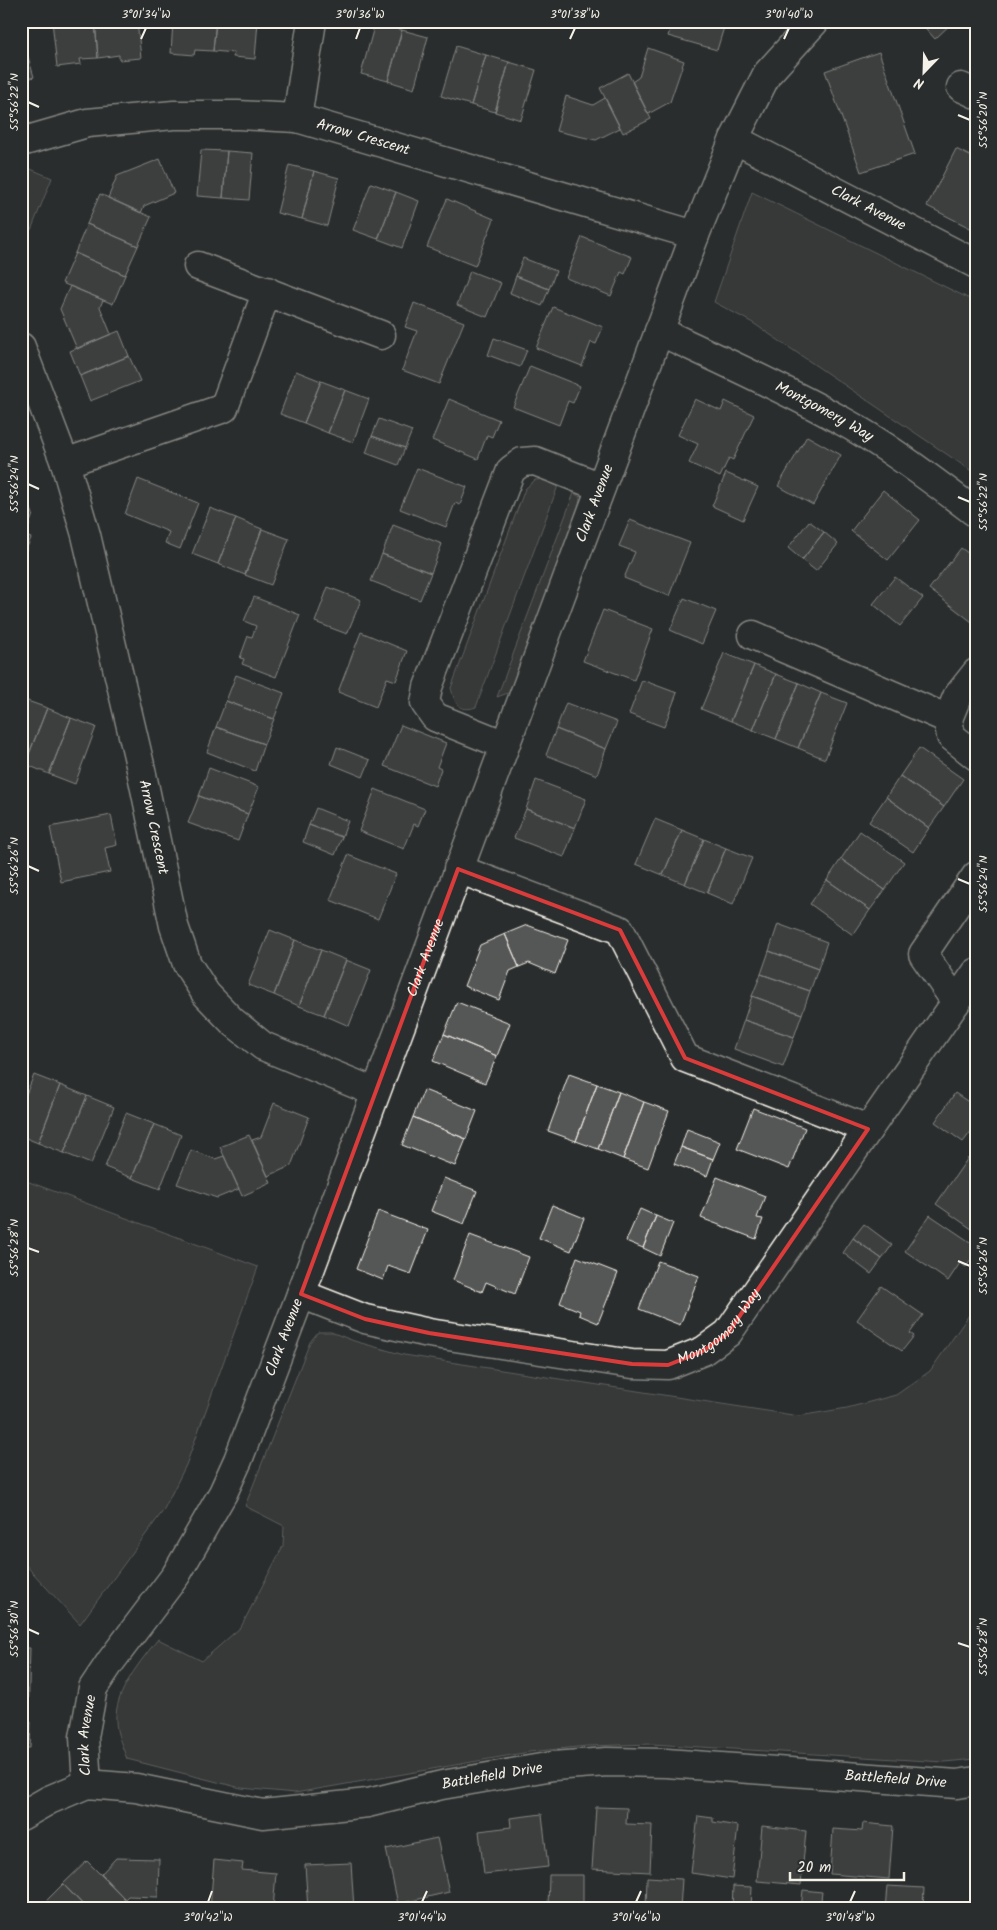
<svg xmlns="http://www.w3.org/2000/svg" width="997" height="1930" font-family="Kalam,sans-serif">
<rect width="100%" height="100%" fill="#2a2d2e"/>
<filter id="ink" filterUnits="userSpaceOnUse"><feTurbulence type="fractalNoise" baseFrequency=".02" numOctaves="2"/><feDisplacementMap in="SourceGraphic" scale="10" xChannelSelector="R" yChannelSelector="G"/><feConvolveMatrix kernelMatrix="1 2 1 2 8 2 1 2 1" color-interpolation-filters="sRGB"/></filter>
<g filter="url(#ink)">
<path fill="#444645" stroke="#9c9c96" d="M21,165L52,178L31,230L21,226Z
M752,192L976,302V474L753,323L714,302Z
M546,479L559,483L476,707C458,713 455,703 451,688L525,489L535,480Z
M574,493L580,497L577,523L516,690L497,697Z
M21,1179L258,1267L186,1465L163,1511L80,1624L21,1560Z
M976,1305V1759L944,1762L652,1744L587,1746L529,1752L295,1793L241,1788L127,1759C123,1748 116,1733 116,1721C114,1692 141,1661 158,1639L202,1661L241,1627L283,1546L284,1526L245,1506L310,1342L318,1332H331L354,1341L404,1355L799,1416L847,1408L896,1395L930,1371Z"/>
<path fill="#555756" stroke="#f4f1e8" d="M52,21H95L98,58L80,59L81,64L57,67Z
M95,21H137L141,58L119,60V55L98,58Z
M173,21H216L213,51L195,50L194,55L171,53Z
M216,21H258L255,59L233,57L234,53L213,51Z
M673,21H716L725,24L717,50L668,36Z
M919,21H954L935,39Z
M375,23L402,30L388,81L361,74Z
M402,30L428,37L414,89L388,81Z
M21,33L34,77L21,81Z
M456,46L486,55L471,105L441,96Z
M648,48L684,61L670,102L648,114L632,82L639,77Z
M879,52L915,154L861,172L825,71Z
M486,55L509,62L495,112L471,105Z
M509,62L536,70L521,120L495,112Z
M628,73L651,119L623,133L600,88Z
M566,96L593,105L605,98L620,128L596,140L556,131Z
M956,149L976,159V231L927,206Z
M201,150L227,151L223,198L197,196Z
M227,151L253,153L249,200L223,198Z
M160,159L174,193L144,206L141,213L108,198L117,176Z
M289,165L314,171L302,219L277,213Z
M314,171L339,178L327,226L302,219Z
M371,183L396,192L378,239L353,230Z
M396,192L419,201L402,248L378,239Z
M100,194L151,217L138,246L87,224Z
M447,199L494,219L475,266L427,247Z
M87,224L138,246L125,275L75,253Z
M582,237L632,257L625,274L621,272L611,296L566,278Z
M75,253L125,275L113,304L62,283Z
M523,258L556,271L549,289L516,276Z
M470,271L501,283L487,317L457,305Z
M516,276L549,289L542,306L510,293Z
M70,286L103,300L100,307L111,334L77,349L60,309Z
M414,303L464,322L439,384L402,370L417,331L405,327Z
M553,307L603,327L596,344L591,342L582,366L536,348Z
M119,331L129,356L80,376L70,351Z
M494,338L527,350L520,367L488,355Z
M129,356L140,381L90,401L80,376Z
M530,366L580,386L573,403L568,401L559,425L513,407Z
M296,371L321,381L304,423L280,414Z
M321,381L345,390L328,433L304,423Z
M345,390L369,399L353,442L328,433Z
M449,399L499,420L492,437L487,435L478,459L432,440Z
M695,399L721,411L725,401L754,415L733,460L729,458L720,477L689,463L698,444L678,435Z
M379,419L412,431L405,448L372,436Z
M372,436L405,448L398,465L366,453Z
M807,436L841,455L813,505L778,486Z
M417,468L467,487L460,505L455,503L446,527L400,509Z
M726,473L758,487L743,520L712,506Z
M138,479L198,503L180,549L165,543L169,532L125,514Z
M21,484L33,514L26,535L21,534Z
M883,490L920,520L888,560L851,531Z
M210,508L236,518L218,564L192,554Z
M236,518L262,529L245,575L218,564Z
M630,520L690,543L669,596L624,578L635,552L619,546Z
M809,521L824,532L802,560L788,548Z
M393,525L442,544L431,573L382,554Z
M262,529L289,539L271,585L245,575Z
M824,532L838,544L816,571L802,560Z
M21,534L31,538L21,562Z
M961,548L976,559V617L972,622L929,589Z
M382,554L431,573L420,600L371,581Z
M895,577L923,598L900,626L873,604Z
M328,587L361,600L347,634L315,622Z
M254,597L300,615L276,677L242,664L244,659L240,658L248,636L252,637L256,626L244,621Z
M684,598L716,611L702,644L670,630Z
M603,610L653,629L634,680L583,661Z
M361,632L407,651L396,681L387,678L376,707L338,692Z
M724,653L754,665L731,721L701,709Z
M754,665L776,674L753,730L731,721Z
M776,674L799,683L776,739L753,730Z
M236,675L284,693L274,719L226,701Z
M642,680L677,693L664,727L629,714Z
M799,683L821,693L798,748L776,739Z
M821,693L847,703L825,759L798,748Z
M22,699L47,708L25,764L21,763Z
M226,701L274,719L264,744L216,727Z
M566,703L617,722L606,749L556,729Z
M47,708L71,718L49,774L25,764Z
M71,718L96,727L75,784L49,774Z
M401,725L446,743L437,767L441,769L435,786L384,766Z
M216,727L264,744L255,771L207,752Z
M556,729L606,749L597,775L546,755Z
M337,747L370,760L363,777L331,764Z
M919,748L963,779L944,807L900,776Z
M209,768L259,787L248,814L199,796Z
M900,776L944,807L929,828L886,797Z
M536,780L586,799L575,828L526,809Z
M375,789L425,809L418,826L414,824L404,849L359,831Z
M199,796L248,814L238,841L188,823Z
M886,797L929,828L913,852L869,822Z
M316,808L348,821L342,837L309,825Z
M526,809L575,828L564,857L514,838Z
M111,815L117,845L105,848L110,872L61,882L50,827Z
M655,819L682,830L663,875L636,864Z
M309,825L342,837L335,855L303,842Z
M682,830L704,839L685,884L663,875Z
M860,831L904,862L885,890L841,859Z
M704,839L726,848L707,893L685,884Z
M726,848L752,858L733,904L707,893Z
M348,855L396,874L378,919L330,900Z
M841,859L885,890L870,910L827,880Z
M827,880L870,910L853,935L810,904Z
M21,902L26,924L21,925Z
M778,924L827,942L818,969L769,951Z
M527,925L568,940L555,974L529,963L519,967L505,934Z
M270,930L295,940L274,995L248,985Z
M505,934L519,967L510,971L499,1000L464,986L480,945Z
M295,940L321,950L299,1006L274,995Z
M321,950L346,960L324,1015L299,1006Z
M769,951L818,969L810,991L761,974Z
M346,960L371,970L349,1026L324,1015Z
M761,974L810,991L802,1014L752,996Z
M752,996L802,1014L794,1037L744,1020Z
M457,1002L510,1023L497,1056L444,1034Z
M744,1020L794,1037L783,1067L734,1049Z
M444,1034L497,1056L485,1083L433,1061Z
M569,1074L597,1084L576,1141L548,1131Z
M34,1075L60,1085L38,1143L21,1136V1106Z
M597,1084L619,1092L598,1149L576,1141Z
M60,1085L87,1096L64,1153L38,1143Z
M424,1090L477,1111L466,1139L413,1117Z
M619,1092L644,1102L623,1159L598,1149Z
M955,1093L976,1107V1125L963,1142L935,1122Z
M87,1096L114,1107L91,1164L64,1153Z
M644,1102L669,1111L648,1168L623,1159Z
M274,1103L309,1117L291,1166L268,1176L252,1140L261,1137Z
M753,1108L805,1128L789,1169L737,1149Z
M126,1113L154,1124L132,1178L105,1167Z
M413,1117L466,1139L455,1166L402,1145Z
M154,1124L181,1135L160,1189L132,1178Z
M687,1129L720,1142L713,1159L681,1147Z
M249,1135L271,1183L242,1196L220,1147Z
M681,1147L713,1159L707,1176L674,1164Z
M191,1150L215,1159L224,1156L239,1189L217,1198L177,1184Z
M968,1158L976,1163V1232L936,1204Z
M717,1177L765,1196L757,1218L763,1219L756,1239L701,1218Z
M444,1178L477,1191L464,1224L431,1211Z
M552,1205L584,1218L571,1251L539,1238Z
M640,1209L656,1216L643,1248L626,1241Z
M378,1211L428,1230L411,1274L388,1266L383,1280L356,1269Z
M930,1215L976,1246V1253L966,1267L960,1263L948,1281L905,1251Z
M656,1216L673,1223L660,1256L643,1248Z
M864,1224L892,1245L882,1259L853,1238Z
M470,1235L529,1257L515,1294L486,1282L482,1292L453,1280Z
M853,1238L882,1259L871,1274L843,1253Z
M577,1257L618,1273L598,1323L579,1315L580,1311L560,1303Z
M658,1261L699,1276L680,1325L639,1309Z
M881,1286L923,1315L910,1333L914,1336L902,1351L857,1320Z
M21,1648H30L28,1722H31L30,1748H21Z
M596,1807L627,1808L626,1824L652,1825L650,1872L592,1869Z
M542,1814L548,1867L484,1874L479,1831L511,1827L510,1818Z
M698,1816L713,1818V1822L738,1826L732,1879L691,1873Z
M863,1823L893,1826L889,1879L830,1874L833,1829L862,1831Z
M762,1826L806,1831L801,1885L757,1881Z
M437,1838L449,1892L398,1904L386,1849Z
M116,1858L159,1859L158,1897L128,1896L125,1899L101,1874Z
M214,1860L243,1863L242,1870L276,1873L273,1909H210Z
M87,1861L125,1899L115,1909H87L63,1884Z
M351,1863L354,1909H308L305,1865Z
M549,1875H583V1909H548Z
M647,1877L682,1879L680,1909H646Z
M63,1884L87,1909L39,1908Z
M733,1886L752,1887L751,1909H732Z
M887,1886L924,1888L923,1909H885Z
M803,1890L822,1892L820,1909H801Z"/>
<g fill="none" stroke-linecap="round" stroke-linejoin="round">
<g stroke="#f4f1e8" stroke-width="31">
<g id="minor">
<path d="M961,87L976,94"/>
<path d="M297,118L312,21"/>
<path id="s1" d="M734,139L976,264"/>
<path id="s2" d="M21,142L87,123L174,115H238L297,118L695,235"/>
<path d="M198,266L381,335"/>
<path id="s3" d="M659,331C719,359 779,386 837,418C887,445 931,479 976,513"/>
<path id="s4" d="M21,347L65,463L86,535L140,765L174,926L187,964L206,994L232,1021L263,1046L375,1092"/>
<path d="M65,463L224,408L267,291"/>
<path d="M753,635L948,719"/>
<path d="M976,673L957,697L948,719L951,736L976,756"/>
<path d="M505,745L435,717L425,703L428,687L511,470L522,462L535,461L601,487"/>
<path d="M458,869L620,930L685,1058L868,1129"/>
<path d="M956,1002L923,954L976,876"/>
<path id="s5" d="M301,1294L365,1319L429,1333L632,1364L668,1365L703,1351L728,1333L976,973"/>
<path id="s6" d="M87,1784L84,1737L93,1688L111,1661L176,1575L223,1493L238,1460L301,1294L695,235L734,139L767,74L815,21"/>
<path id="s7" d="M21,1816L49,1800L87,1784L136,1788L263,1814L368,1803L442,1785L553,1766L607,1762L666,1763L957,1784L976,1781"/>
</g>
</g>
<use href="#minor" stroke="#2a2d2e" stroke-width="28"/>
</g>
</g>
<path d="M0 0H997V1930H0ZM458,869L620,930L685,1058L868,1129L728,1333L703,1351L668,1365L632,1364L429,1333L365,1319L301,1294Z" fill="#2a2d2e" fill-opacity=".55" fill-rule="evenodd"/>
<path fill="none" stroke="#d93c3b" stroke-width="4" stroke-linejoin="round" d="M458,869L620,930L685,1058L868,1129L728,1333L703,1351L668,1365L632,1364L429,1333L365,1319L301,1294Z"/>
<path fill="none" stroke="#f4f1e8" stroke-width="2" d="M141,39L146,28M356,39L360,28M570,39L575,28M784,39L789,28M28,102L39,107M958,115L970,120M28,484L39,489M958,497L970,502M28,866L39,871M958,879L970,884M28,1248L39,1252M958,1261L970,1266M28,1629L39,1634M958,1643L970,1647M208,1902L212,1891M422,1902L427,1891M636,1902L641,1891M850,1902L855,1891"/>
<g text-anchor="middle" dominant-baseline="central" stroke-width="4" stroke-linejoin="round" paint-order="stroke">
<g font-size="15" fill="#f4f1e8" stroke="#2a2d2e">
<text stroke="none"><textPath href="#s2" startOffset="348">Arrow Crescent</textPath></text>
<text stroke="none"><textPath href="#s1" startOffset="151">Clark Avenue</textPath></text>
<text stroke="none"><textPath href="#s3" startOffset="184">Montgomery Way</textPath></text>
<text stroke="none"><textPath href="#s6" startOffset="1389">Clark Avenue</textPath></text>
<text stroke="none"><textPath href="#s4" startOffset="499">Arrow Crescent</textPath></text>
<text stroke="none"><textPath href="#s6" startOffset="904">Clark Avenue</textPath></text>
<text stroke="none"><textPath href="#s5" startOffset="441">Montgomery Way</textPath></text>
<text stroke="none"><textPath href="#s6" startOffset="499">Clark Avenue</textPath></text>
<text stroke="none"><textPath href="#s6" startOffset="49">Clark Avenue</textPath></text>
<text stroke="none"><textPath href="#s7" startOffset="485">Battlefield Drive</textPath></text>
<text stroke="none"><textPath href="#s7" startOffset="890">Battlefield Drive</textPath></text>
</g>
</g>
<rect width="997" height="1930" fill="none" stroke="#2a2d2e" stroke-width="55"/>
<g transform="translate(924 72) rotate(203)" stroke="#2a2d2e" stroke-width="4" paint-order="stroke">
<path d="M0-4L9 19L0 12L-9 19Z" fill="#f4f1e8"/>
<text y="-8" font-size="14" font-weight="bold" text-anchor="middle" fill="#f4f1e8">N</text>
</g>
<path d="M790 1872v8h114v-8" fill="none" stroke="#f4f1e8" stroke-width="2.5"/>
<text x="797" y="1872" font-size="15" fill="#f4f1e8" stroke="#2a2d2e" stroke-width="4" paint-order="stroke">20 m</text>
<rect x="28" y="28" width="942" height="1874" fill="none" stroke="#f4f1e8" stroke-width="2"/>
<g font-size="12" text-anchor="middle" fill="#f4f1e8">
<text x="146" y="18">3°01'34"W</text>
<text x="360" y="18">3°01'36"W</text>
<text x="575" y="18">3°01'38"W</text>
<text x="789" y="18">3°01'40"W</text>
<text transform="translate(14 102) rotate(-90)" y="4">55°56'22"N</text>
<text transform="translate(983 120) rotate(-90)" y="4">55°56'20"N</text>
<text transform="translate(14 484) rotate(-90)" y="4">55°56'24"N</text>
<text transform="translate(983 502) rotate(-90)" y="4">55°56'22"N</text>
<text transform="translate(14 866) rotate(-90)" y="4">55°56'26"N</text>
<text transform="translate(983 884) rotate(-90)" y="4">55°56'24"N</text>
<text transform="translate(14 1248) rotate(-90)" y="4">55°56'28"N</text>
<text transform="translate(983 1266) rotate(-90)" y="4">55°56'26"N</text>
<text transform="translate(14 1629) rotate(-90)" y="4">55°56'30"N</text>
<text transform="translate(983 1647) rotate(-90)" y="4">55°56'28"N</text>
<text x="208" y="1921">3°01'42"W</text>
<text x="422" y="1921">3°01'44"W</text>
<text x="636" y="1921">3°01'46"W</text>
<text x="850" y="1921">3°01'48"W</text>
</g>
</svg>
